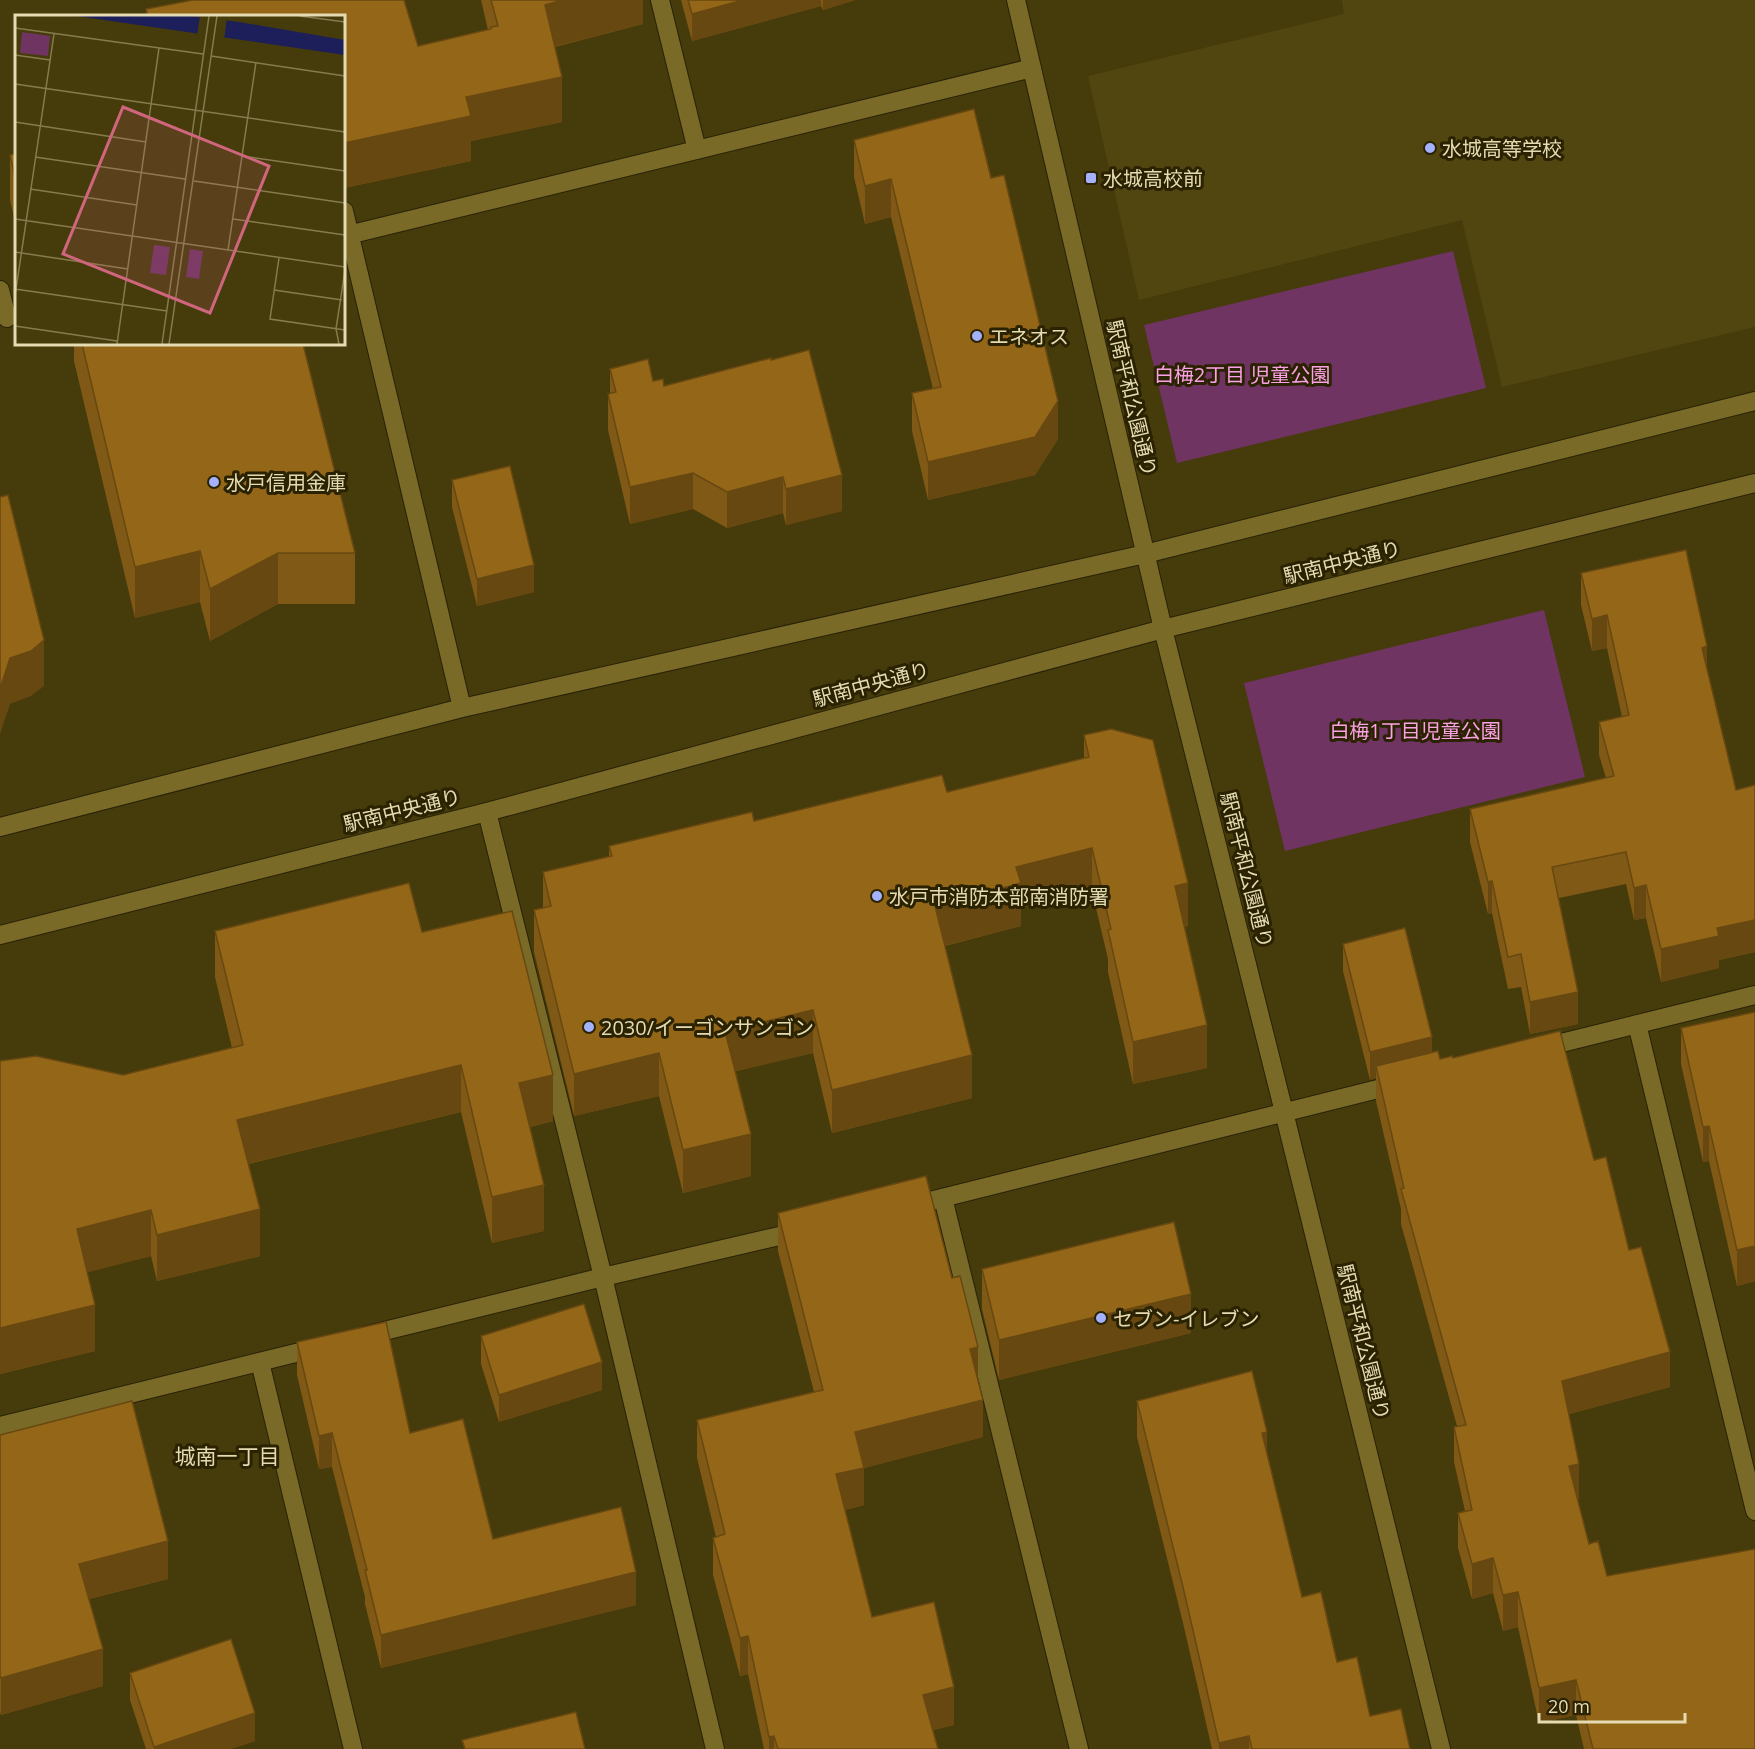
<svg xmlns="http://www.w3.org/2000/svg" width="1755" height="1749" font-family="'Open Sans','Noto Sans JP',sans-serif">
<rect width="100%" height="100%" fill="#463b0b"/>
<path fill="#514510" d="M1342,0H1755V327L1502,387L1462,220L1139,300L1088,76L1344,14Z"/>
<path fill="#6f3462" d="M1453,251L1486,388L1177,463L1144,325Z
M1544,610L1585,777L1285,851L1244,683Z"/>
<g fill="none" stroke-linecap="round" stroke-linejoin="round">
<g stroke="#292207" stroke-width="20">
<path id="minor" d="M660,0L697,150
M1016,0L1163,629L1284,1112L1441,1749
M344,211L462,708
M344,236L1032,68
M0,290L7,318
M487,812L603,1277L715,1749
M0,827L462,708L1145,554L1755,401
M0,935L487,812L1163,629L1755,483
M1637,1024L1755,1511
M1541,1048L1755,995
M943,1198L1079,1749
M910,1206L1398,1084
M364,1336L603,1277L801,1231
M260,1362L353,1749
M0,1426L320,1347"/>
</g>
<use href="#minor" stroke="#7a6a28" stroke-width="18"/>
</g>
<path fill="#7f5915" d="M193,0H404L418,46L488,30L481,0H643V24L555,47L562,77V122L471,141V161L344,188V16H146V9Z
M681,0H855L823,10L821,6L692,41Z
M974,109L1058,439L1035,475L928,500L912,431V393L933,389L891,217L865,224L854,177V140Z
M16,154V226L10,200V155Z
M74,344H303L355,553V604H278L210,641L200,602L135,618L74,361Z
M610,369L653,381L664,386L842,511L786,525L783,513L727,528L693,509L630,524L608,430V394H610Z
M452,480L534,592L477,606L452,507Z
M1581,573L1707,668L1736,790L1755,785V952L1719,960V968L1661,982L1646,918L1634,920L1626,884L1559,898L1578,1024L1530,1034L1521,987L1508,989L1492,913L1488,914L1470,842V809L1606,778L1599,755V722L1622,717L1607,648L1592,651L1581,605Z
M1084,735L1188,926L1184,927L1207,1068L1133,1084L1108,972V959L1092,891L1021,908V926L945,946L972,1098L832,1133L813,1053L735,1071L751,1176L683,1193L659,1096L574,1116L534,952V910L543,908V872L609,856V846L754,821L947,792L1084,758Z
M215,931L422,932L553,1121L530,1127L544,1231L492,1243L461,1112L248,1164L260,1256L157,1281L151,1256L87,1272L95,1351L0,1374V1061L123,1075L232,1048L215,977Z
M1343,944L1432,1052L1440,1059L1453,1058L1594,1160L1629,1250L1670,1387L1569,1414L1579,1499L1577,1500L1589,1544L1607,1576L1755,1749H1584L1576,1715L1539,1723L1518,1627L1503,1631L1493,1593L1472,1599L1458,1548V1513L1465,1511L1454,1462V1427L1457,1426L1401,1224V1209L1376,1101V1078L1370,1080L1343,971Z
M1755,1012V1281L1737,1286L1709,1161L1703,1162L1681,1064V1028Z
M778,1213L978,1378L983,1437L864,1468V1505L845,1510L872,1617L954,1725L933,1730L938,1749H764L748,1674L740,1676L713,1575V1538L716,1537L697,1458V1420L814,1392L778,1251Z
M982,1269L1191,1333L999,1380L982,1309Z
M481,1336L602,1390L499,1422L481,1364Z
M297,1342L410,1433L493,1539L636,1605L381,1668L365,1604V1597L332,1467L319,1469L297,1375Z
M1137,1401L1267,1454L1302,1597L1337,1662L1370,1716L1410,1749H1212L1183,1623L1137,1437Z
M0,1435L168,1579L89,1599L103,1686L1,1715L0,1712Z
M130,1673L255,1741L230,1749H146L130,1700Z"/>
<path fill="#684811" d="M562,0H643V24L545,49V5Z
M743,0H821V6L692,41V14Z
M823,0H855L823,10Z
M562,77V122L471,141V161L344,188V143L466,97Z
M891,179V217L865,224V186Z
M1058,401V439L1035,475L928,500V462Z
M693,473V509L630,524V487Z
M842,475V511L786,525V489Z
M783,477V513L727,528V492Z
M200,551V602L135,618V567Z
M278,553V604L210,641V589Z
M534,565V592L477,606V579Z
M1607,615V648L1592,651V619Z
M44,640V686L31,696L10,704L0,734V689L10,658Z
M1707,646V679L1702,648Z
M1092,848V891L1021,908V926L935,948V906L1016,867Z
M1492,881V913L1488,914V882Z
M1188,883V926L1175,929V886Z
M1646,885V918L1634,920V888Z
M1755,920V952L1719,960V968L1661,982V949L1717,928Z
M1578,992V1024L1530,1034V1002Z
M813,1010V1053L725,1074V1031Z
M1207,1025V1068L1133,1084V1042Z
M1432,1037V1064L1376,1066V1078L1370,1080V1052Z
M659,1053V1096L574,1116V1074Z
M972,1055V1098L832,1133V1090Z
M461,1065V1112L237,1166V1120Z
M553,1075V1121L519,1129V1083Z
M1709,1126V1161L1703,1162V1127Z
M751,1134V1176L683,1193V1150Z
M544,1185V1231L492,1243V1197Z
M260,1209V1256L157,1281V1235Z
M151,1210V1256L77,1275V1229Z
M1755,1246V1281L1737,1286V1250Z
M1191,1294V1333L999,1380V1340Z
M95,1305V1351L0,1374V1328Z
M978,1347V1385L970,1349Z
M1670,1352V1387L1562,1416V1381Z
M602,1362V1390L499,1422V1395Z
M983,1400V1437L864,1468V1505L836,1512V1474L855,1432Z
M1267,1432V1469L1262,1433Z
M332,1433V1467L319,1469V1436Z
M1579,1464V1499L1569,1502V1466Z
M168,1541V1579L79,1601V1564Z
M1493,1558V1593L1472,1599V1564Z
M636,1572V1605L381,1668V1635Z
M1518,1592V1627L1503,1631V1595Z
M748,1636V1674L740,1676V1638Z
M103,1649V1686L1,1715V1678Z
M1576,1680V1715L1539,1723V1688Z
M954,1687V1725L923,1733V1695Z
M255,1713V1741L230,1749H154V1747Z
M774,1736V1749H769V1737Z
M1249,1736V1749H1219V1743Z"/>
<path fill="#946718" stroke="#684811" stroke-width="1.5" d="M193,0H404L418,46L491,29V27L498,26L491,0H562L545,5L562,77L466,97L471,116L344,143V16H148L146,9Z
M688,0H743L692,14Z
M974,109L991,178L1004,175L1058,401L1035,437L928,462L912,393L941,387L891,179L865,186L854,140Z
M16,154V182L10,155Z
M82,344H303L355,553H278L210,589L200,551L135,567Z
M809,350L842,475L786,489L783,477L727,492L693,473L630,487L608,394L616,392L610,369L648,359L653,381L663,379L664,386L771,358V360Z
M510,466L534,565L477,579L452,480Z
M8,495L44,640L31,651L10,658L0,689V497Z
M1686,550L1707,646L1702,648L1736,790L1755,785V920L1717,928L1719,936L1661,949L1646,885L1634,888L1626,852L1552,867L1578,992L1530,1002L1521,954L1508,957L1492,881L1488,882L1470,809L1614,776L1599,722L1629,715L1607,615L1592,619L1581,573Z
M1111,729L1153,740L1188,883L1175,886L1207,1025L1133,1042L1108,930L1111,929L1092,848L1016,867L1021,883L935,906L972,1055L832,1090L813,1010L725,1031L751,1134L683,1150L659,1053L574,1074L534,910L551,906L543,872L612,856L609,846L752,812L754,821L942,775L947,792L1089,757L1084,735Z
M409,883L422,932L512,911L553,1075L519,1083L544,1185L492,1197L461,1065L237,1120L260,1209L157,1235L151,1210L77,1229L95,1305L0,1328V1061L36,1056L123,1075L243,1045L215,931Z
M1405,928L1432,1037L1370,1052L1343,944Z
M1755,1012V1246L1737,1250L1709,1126L1703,1127L1681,1028Z
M1560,1031L1594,1160L1606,1157L1629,1250L1641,1247L1670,1352L1562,1381L1579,1464L1569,1466L1589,1544L1598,1541L1607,1576L1755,1549V1749H1593L1576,1680L1539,1688L1518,1592L1503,1595L1493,1558L1472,1564L1458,1513L1472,1510L1454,1427L1466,1425L1401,1189L1404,1188L1376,1066L1438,1051L1440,1059L1452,1056L1453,1058Z
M926,1176L952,1278L960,1276L978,1347L970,1349L983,1400L855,1432L864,1468L836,1474L872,1617L934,1602L954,1687L923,1695L938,1749H778L774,1736L769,1737L748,1636L740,1638L713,1538L725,1534L697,1420L823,1390L778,1213Z
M1174,1222L1191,1294L999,1340L982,1269Z
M584,1304L602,1362L499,1395L481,1336Z
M386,1322L410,1433L463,1419L493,1539L621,1507L636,1572L381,1635L365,1570H367L332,1433L319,1436L297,1342Z
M1252,1371L1267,1432L1262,1433L1302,1597L1321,1592L1337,1662L1357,1657L1370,1716L1401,1709L1410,1749H1252L1249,1736L1219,1743L1183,1587L1137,1401Z
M132,1401L168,1541L79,1564L103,1649L1,1678L0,1675V1435Z
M231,1639L255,1713L154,1747L130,1673Z
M576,1712L585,1749H465L462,1740Z"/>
<g fill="#a4b1fc" stroke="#2a2200" stroke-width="2">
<circle cx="1430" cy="148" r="6"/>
<rect x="1085" y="172" width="12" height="12" rx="3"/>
<circle cx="977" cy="336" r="6"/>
<circle cx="214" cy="482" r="6"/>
<circle cx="877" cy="896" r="6"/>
<circle cx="589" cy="1027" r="6"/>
<circle cx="1101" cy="1318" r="6"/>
</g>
<g text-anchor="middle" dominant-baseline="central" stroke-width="6" stroke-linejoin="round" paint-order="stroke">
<g font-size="20" fill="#e5dbb2" stroke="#2a2200" text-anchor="start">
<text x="1442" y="148">水城高等学校</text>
<text x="1103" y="178">水城高校前</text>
<text x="989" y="336">エネオス</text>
<text x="226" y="482">水戸信用金庫</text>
<text x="889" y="896">水戸市消防本部南消防署</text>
<text x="601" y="1027">2030/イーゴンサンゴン</text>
<text x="1113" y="1318">セブン-イレブン</text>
</g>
<g font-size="20" fill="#fba1e5" stroke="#2a2200">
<text x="1242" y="374">白梅2丁目 児童公園</text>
<text x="1415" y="730">白梅1丁目児童公園</text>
</g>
<g font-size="20" fill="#e5dbb2" stroke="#2a2200">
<text transform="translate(1132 398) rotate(77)">駅南平和公園通り</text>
<text transform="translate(1342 562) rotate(-14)">駅南中央通り</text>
<text transform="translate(871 684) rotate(-15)">駅南中央通り</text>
<text transform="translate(402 810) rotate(-14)">駅南中央通り</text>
<text transform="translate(1247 870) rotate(76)">駅南平和公園通り</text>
<text transform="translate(1364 1342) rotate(76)">駅南平和公園通り</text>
</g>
<g font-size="21" fill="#e5dbb2" stroke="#2a2200">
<text x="227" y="1456">城南一丁目</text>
</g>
</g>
<g transform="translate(15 15)">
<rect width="330" height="330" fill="#463b0b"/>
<path d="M7,17L35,21L33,41L5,38ZM139,230L155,232L151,260L135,258ZM175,234L188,236L184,264L171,262Z" fill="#6f3462"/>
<path d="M61,1H176L224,7L330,25V40Z" fill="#1d1f5b"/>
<path d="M185,1L212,3L209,25L182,21Z" fill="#463b0b"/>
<path fill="none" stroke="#867b4e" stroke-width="1.5" d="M285,1L330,7M0,13L188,39M0,40L35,45M196,41L330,61M0,69L330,117M0,107L131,127M227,141L330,156M20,142L170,164M179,166L330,188M15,174L122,190M0,204L330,252M218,204L330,220M213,235L241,47M0,237L113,254M264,243L255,304L330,315M0,274L152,296M259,275L327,285M0,281L39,19M0,311L102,326M102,329L144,33M147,329L194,1M154,329L202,1M324,329L321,314L330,255"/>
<path fill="#d0667e" fill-opacity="0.15" stroke="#d0667e" stroke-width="3" d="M108,92L254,151L195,298L48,239Z"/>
<rect width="330" height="330" fill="none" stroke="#e5dbb2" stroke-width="3"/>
</g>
<path d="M1539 1713v9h146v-9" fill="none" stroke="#e5dbb2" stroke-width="3"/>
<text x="1548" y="1713" font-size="18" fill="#e5dbb2" stroke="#2a2200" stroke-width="4.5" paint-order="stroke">20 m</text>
</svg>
